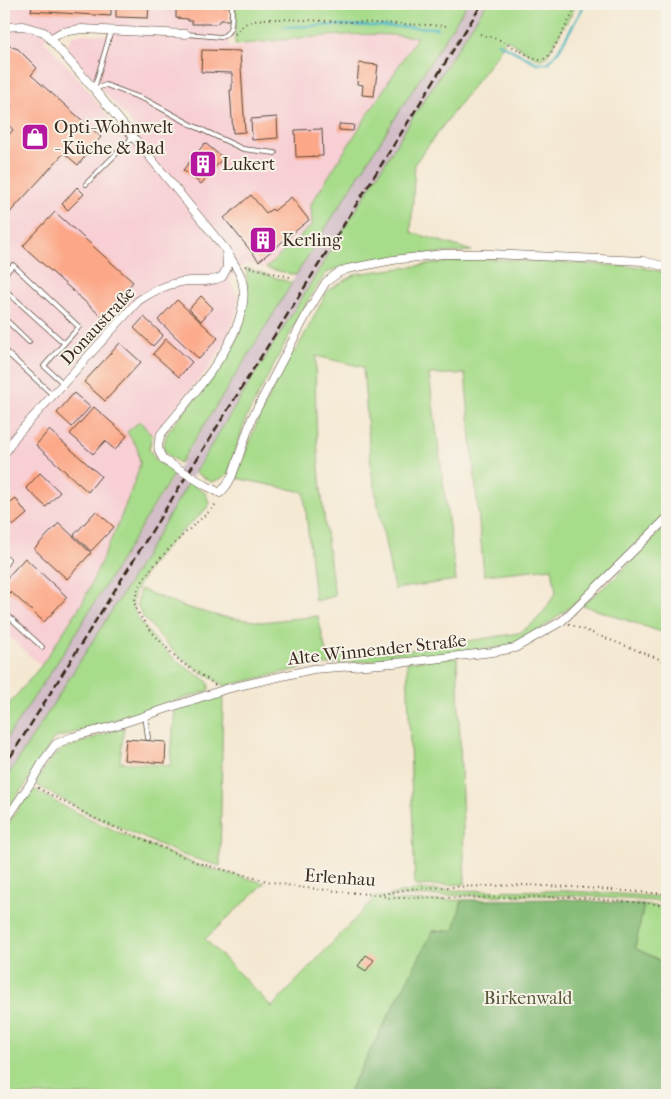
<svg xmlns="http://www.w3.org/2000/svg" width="671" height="1099" font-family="'IM FELL French Canon',serif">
<rect width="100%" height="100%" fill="#f7f3e8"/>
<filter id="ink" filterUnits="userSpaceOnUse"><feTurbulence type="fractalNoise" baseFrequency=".02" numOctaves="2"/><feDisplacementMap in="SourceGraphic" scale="10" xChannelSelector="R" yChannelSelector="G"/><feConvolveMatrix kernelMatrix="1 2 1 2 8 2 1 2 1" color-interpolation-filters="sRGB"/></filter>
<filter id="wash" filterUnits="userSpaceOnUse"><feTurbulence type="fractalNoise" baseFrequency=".0096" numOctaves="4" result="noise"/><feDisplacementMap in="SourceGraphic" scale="20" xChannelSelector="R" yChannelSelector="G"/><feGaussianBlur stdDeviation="1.12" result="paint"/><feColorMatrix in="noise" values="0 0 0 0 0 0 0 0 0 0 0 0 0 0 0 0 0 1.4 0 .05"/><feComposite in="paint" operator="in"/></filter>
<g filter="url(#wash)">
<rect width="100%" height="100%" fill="#f4e8d2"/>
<path fill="#f7cfd4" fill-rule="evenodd" d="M4,4H230L229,48L296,39L329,37L378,35L417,37L311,204L312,225L266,268L245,263L230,281L239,298L235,317L224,345L208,369L152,436L140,421L128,432L137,447L140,463L137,475L119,522L83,602L41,666L4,632ZM68,24L113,27V35L79,34L72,37L67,45L68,51L134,126L124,136L75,75L44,41L49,32L59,31Z"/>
<path fill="#d2bdc8" d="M467,4H486L410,122L189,482L121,596L4,782V742L68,646L249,354L296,275Z"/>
<path fill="#a7dc8b" stroke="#718354" d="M235,4H467L296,275L266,268L312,225L311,204L417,37C357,30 294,39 235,45Z
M486,4H577L547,56L541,59L536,58L506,39L498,53L415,163L411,232L472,251L403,256L341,267L326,273L304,307L246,418L228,474L218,480L211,482L195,472L410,122Z
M478,258L641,267L667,273V514L583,597L545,626L514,645L458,653L311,666L225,686L197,669L175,653L143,617L137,604L140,589L182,606L218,616L262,622L318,616L327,657L411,650L519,633C539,621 544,612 556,592L552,568L484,575L465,374H429L456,580L394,589L371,468L363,367L316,356C313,437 323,517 335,596L315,601L304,492L236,478L257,422L291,352L296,351L328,290L356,274Z
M246,268L292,283L249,354L180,463C163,454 160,448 169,430C191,403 216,377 233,347C244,329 249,289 246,268Z
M140,421L152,436L149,449L156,460L174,473L68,646L4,742V710L41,666L83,602L119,522L137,475L140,463L137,447L127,432Z
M189,482L205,493L209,502L208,507C197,519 183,529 172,541C159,554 131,586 133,605C134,620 165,651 177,661C186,668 196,674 206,680L209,684V690L205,692L53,739L25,785L4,813V782L121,596Z
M667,524V634L582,605L615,578Z
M457,657L465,884L415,886L407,662Z
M223,693L220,866L183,855L91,815L35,784L49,761L63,749L124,727L120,762L170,766L175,708Z
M32,788L63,806L120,833L197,865L265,883L205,939L272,1007L373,900L371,897L391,896L390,895L415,890L569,891L667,897V902L569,895L391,896L392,901L462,900L454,931H433L347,1095H4V830Z
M644,905L667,907V964L635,948Z"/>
<path fill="#85bc77" stroke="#60734a" d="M566,899L644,905L635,948L667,964V1095H347L433,931L454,930L462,900Z"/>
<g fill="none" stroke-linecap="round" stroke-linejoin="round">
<path stroke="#47b6c1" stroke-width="2.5" d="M284,27L340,25L437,28
M498,43L537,63H548L559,50L585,4"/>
</g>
<g id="blocks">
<path fill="#fca888" d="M32,4H111V16L31,11Z
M116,4H149L148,18L116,17Z
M192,4H221V6H230L229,20H221L216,24H192V21H188V19L176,18V9L189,10V8H192Z
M4,44L18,49L37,68L31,75L101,137L78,165L64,153L4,219V140L13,130L8,124L7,117L4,114L12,106L4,98Z
M202,50L240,51L245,132L233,133L230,90H232V73L201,72Z
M359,63L378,65L374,96L362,95L363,85L357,84Z
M277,117L278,138L252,140L251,119Z
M339,124L354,125L353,131L339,130Z
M322,129L323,156L296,157L295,130Z
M205,143L223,158L201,184L183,170Z
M77,187L84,194L68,210L62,204Z
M251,195L266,213L272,209L274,211L291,197L309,220L259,261L224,218Z
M55,212L133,282L102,317L23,246Z
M201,296L213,308L201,321L189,309Z
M177,300L218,338L199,359L158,320Z
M144,317L163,335L153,346L134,328Z
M166,339L192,362L179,377L153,354Z
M120,343L141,362L105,401L84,382Z
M74,393L90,407L72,427L57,413Z
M94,407L127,436L115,450L105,441L93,454L70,434Z
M49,430L101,476L88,492L36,445Z
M40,473L60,492L46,507L26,488Z
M16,499L27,514L13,526L4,514V508Z
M96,511L114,527L91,551L74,535Z
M59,523L91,553L67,579L34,549Z
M25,558L67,597L44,622L11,592L8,595L4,591V581Z
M126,739L166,742L165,763L124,760Z
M366,955L374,960L366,971L358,966Z"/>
</g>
</g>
<g filter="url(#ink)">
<use href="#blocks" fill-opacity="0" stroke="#574639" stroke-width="1"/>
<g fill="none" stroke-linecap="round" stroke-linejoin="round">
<g stroke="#574639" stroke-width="5.5">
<path id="service" d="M186,34L221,37C235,32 231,16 232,4
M94,89L106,85L146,100L192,125L243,149L275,153
M94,89L111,31
M86,184L133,137
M4,275L13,265L79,327L44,366L63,383
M4,289L64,343
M4,318L29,342
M4,350L54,396
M4,568L8,559
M4,612L42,647
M145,715L148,738"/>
</g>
<g stroke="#574639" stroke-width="9">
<path id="minor" d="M4,27L23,26L44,32L94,89L226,250L227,268L222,277C211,282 201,281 190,281C170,282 154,290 138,301L15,437L4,455
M50,39L62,32L82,29L186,34
M164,460C157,451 157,445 161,434C190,397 255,331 242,280C240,271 232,262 228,253
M205,485L220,493L227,485L232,476L252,418L310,308L326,282L338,273L347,269L393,260L443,254H491L643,261L667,267
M4,823L30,784L44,760L56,744L72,737L117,725L226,689L313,669L407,662L493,652L515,648L562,621L667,518"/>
</g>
<path stroke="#574639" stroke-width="2" stroke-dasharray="1 4" stroke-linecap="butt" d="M235,34L244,24L263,19H281L448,26
M480,34L500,40L537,60H542L550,55L578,4
M245,266L290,277
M569,624L667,662
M215,685C204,675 189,669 178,659C167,649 137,618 135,605C131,578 193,526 212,509L217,502
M38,788L96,819L198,863L267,881L297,887L377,895L416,888L523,885L572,887L667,894
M379,895L390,898L570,897L667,905"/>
<use href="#service" stroke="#fff" stroke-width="4"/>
<use href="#minor" stroke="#fff" stroke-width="8"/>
<path stroke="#3b2a1e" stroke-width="2.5" stroke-dasharray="8 4" stroke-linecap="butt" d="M4,767L482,4"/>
<g stroke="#574639" stroke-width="9" stroke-linecap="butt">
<path id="minor-bridge" d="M164,460L205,485"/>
</g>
<use href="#minor-bridge" stroke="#fff" stroke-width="8"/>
</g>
</g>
<defs>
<g id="shop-square" transform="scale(1.4375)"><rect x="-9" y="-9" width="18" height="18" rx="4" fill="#b5179e" stroke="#f7f3e8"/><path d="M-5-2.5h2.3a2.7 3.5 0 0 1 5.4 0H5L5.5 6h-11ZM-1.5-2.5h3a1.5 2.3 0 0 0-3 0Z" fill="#fff"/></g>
<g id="building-square" transform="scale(1.4375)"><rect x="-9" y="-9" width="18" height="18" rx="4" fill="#b5179e" stroke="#f7f3e8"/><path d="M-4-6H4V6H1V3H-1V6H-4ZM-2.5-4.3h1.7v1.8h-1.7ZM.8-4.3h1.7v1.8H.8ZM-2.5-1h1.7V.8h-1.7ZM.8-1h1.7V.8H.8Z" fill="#fff"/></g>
</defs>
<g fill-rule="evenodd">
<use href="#shop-square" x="35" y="137"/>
<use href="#building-square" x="203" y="164"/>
<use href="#building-square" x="263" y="240"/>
</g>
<g text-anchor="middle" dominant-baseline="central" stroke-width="4" stroke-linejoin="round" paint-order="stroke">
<g font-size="18" fill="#3b2a1e" stroke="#f7f3e8" text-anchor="start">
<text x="54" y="127">Opti-Wohnwelt<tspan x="54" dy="21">- Küche &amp; Bad</tspan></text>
<text x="222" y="164">Lukert</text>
<text x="282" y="240">Kerling</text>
</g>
<g font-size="18" fill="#3b2a1e" stroke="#f7f3e8">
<text transform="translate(98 326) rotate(-47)">Donaustraße</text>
<text transform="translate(377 650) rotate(-6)">Alte Winnender Straße</text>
<text transform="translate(340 878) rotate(4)">Erlenhau</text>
</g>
<g font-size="18" fill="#565639" stroke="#f7f3e8">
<text x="528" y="998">Birkenwald</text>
</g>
</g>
<rect width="671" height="1099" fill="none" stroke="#f7f3e8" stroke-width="20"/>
</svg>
